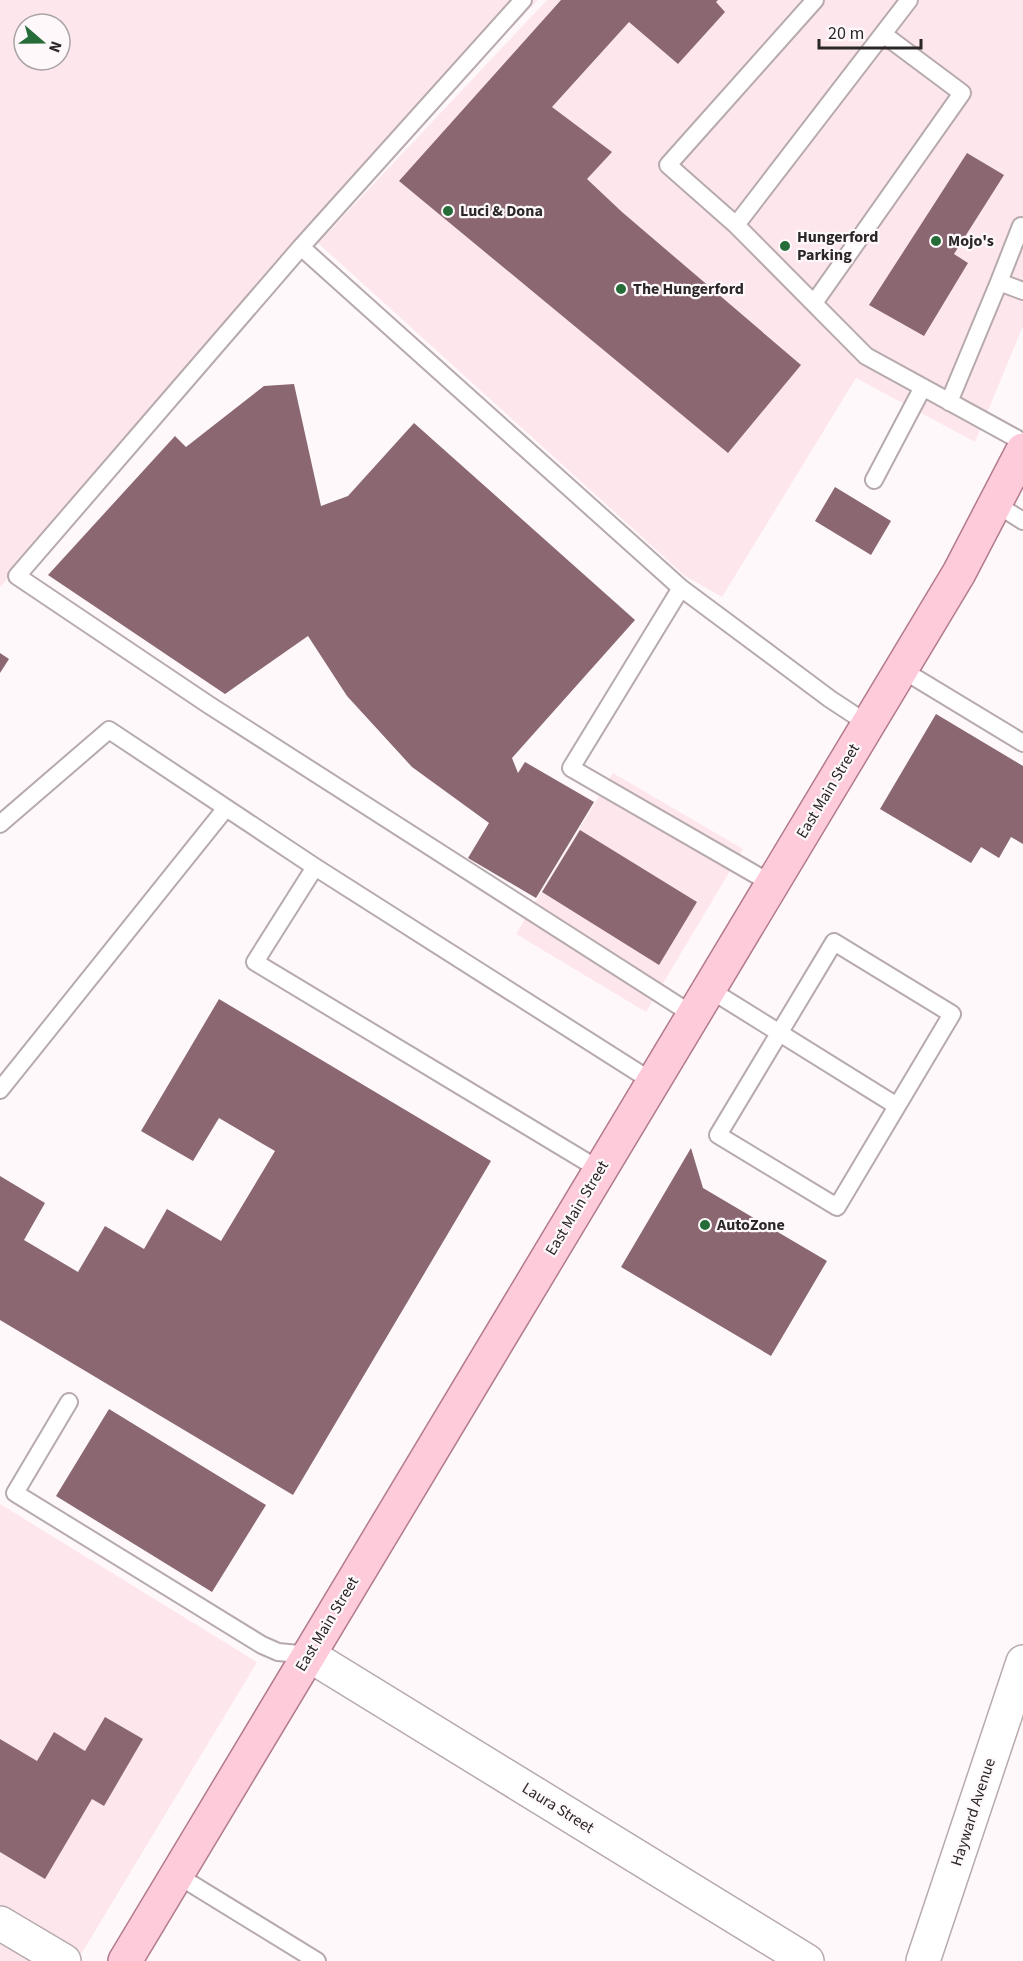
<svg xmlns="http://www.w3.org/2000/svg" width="1023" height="1961" font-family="'Source Sans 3',sans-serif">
<rect width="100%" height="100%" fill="#fef8fa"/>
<path fill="#fde7ed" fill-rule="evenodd" d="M0,0H538L301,247L173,395L0,587ZM24,24H60V60H24Z
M547,0H1023V326L975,442L856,378L722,597L685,576L318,243Z
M613,773L743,849L646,1012L516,934Z
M0,1504L257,1662L77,1961H0Z"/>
<path fill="#8a6771" d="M561,0H718L716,2L725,12L678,64L629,22L552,107L612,152L587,179L622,212L801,365L728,453L399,181Z
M967,153L1004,175L954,254L968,263L924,336L869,305Z
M294,384L321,506L348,496L414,423L635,620L512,758L518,773L525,762L594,802L536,898L468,858L489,823L412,767L347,696L308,636L225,694L48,575L175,436L186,447L264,386Z
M835,487L891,521L871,555L815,521Z
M0,653L9,659L0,673Z
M936,714L1023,766V844L1011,837L999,858L981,847L971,863L880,809Z
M580,830L697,902L659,965L542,892Z
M219,999L491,1161L293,1495L0,1320V1176L45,1203L24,1240L78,1272L105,1226L144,1249L167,1209L221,1241L275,1151L219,1118L193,1161L141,1131Z
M691,1148L703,1188L827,1261L771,1356L621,1267Z
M109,1409L266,1505L212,1592L56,1496Z
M105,1717L143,1739L104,1806L92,1799L45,1879L0,1852V1739L37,1761L54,1732L85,1751Z"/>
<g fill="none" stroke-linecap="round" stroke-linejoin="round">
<g stroke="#b7aaad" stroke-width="20">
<path id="service" d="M523,0L301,247L681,588
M909,0L736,225L866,356L1023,442
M736,225L668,165L815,0
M301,247L17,576L209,705L693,1015
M999,282L1021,226
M814,303L962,93L883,34
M949,402L999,282L1023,291
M874,480L923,387
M996,504L1023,521
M901,669L1023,743
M0,824L109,730L315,867L653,1082
M315,867L255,962L600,1170
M772,884L571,768L681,588L830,699L868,724
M834,942L952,1014L837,1207L718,1135Z
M709,989L897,1106
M0,1090L226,808
M69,1402L15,1493L262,1645L278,1652L309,1655
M177,1875L317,1961"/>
</g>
<g stroke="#b7aaad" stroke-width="36">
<path id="minor" d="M309,1655L807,1961
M0,1923L64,1961
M923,1961L1023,1662"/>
</g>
<g stroke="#b27b8c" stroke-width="36">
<path id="primary" d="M125,1961L959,573L1023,450"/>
</g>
<use href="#service" stroke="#fff" stroke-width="16"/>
<use href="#minor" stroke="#fff" stroke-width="33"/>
<use href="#primary" stroke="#fdcbda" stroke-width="33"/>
</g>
<g fill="#256c39" stroke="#fef8fa" stroke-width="2">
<circle cx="448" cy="211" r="6"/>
<circle cx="936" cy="241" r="6"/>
<circle cx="785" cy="246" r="6"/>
<circle cx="621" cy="289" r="6"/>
<circle cx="705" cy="1225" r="6"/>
</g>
<g text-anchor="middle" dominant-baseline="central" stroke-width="4.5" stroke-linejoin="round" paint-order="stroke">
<g font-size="16" font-weight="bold" fill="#2b2627" stroke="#fef8fa" text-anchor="start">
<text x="460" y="211">Luci &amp; Dona</text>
<text x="797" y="237">Hungerford<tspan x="797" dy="18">Parking</tspan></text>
<text x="948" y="241">Mojo's</text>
<text x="633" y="289">The Hungerford</text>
<text x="717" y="1225">AutoZone</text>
</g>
<g font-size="16" fill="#2b2627" stroke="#fef8fa">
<text transform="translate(828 791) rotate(-59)">East Main Street</text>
<text transform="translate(577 1208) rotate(-59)">East Main Street</text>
<text transform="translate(327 1624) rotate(-59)">East Main Street</text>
<text transform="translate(558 1808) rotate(32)">Laura Street</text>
<text transform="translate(973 1812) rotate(-72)">Hayward Avenue</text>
</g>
</g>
<g transform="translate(42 42) rotate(110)"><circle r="28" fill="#fef8fa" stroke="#aaa4a6" stroke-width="1.5"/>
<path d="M0-4.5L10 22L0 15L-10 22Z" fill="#256c39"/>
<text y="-9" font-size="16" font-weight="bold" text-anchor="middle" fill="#2b2627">N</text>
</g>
<path d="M819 39v9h102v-9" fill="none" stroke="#2b2627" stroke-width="3"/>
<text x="828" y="39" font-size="18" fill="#2b2627" stroke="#fef8fa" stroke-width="4.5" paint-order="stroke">20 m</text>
</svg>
